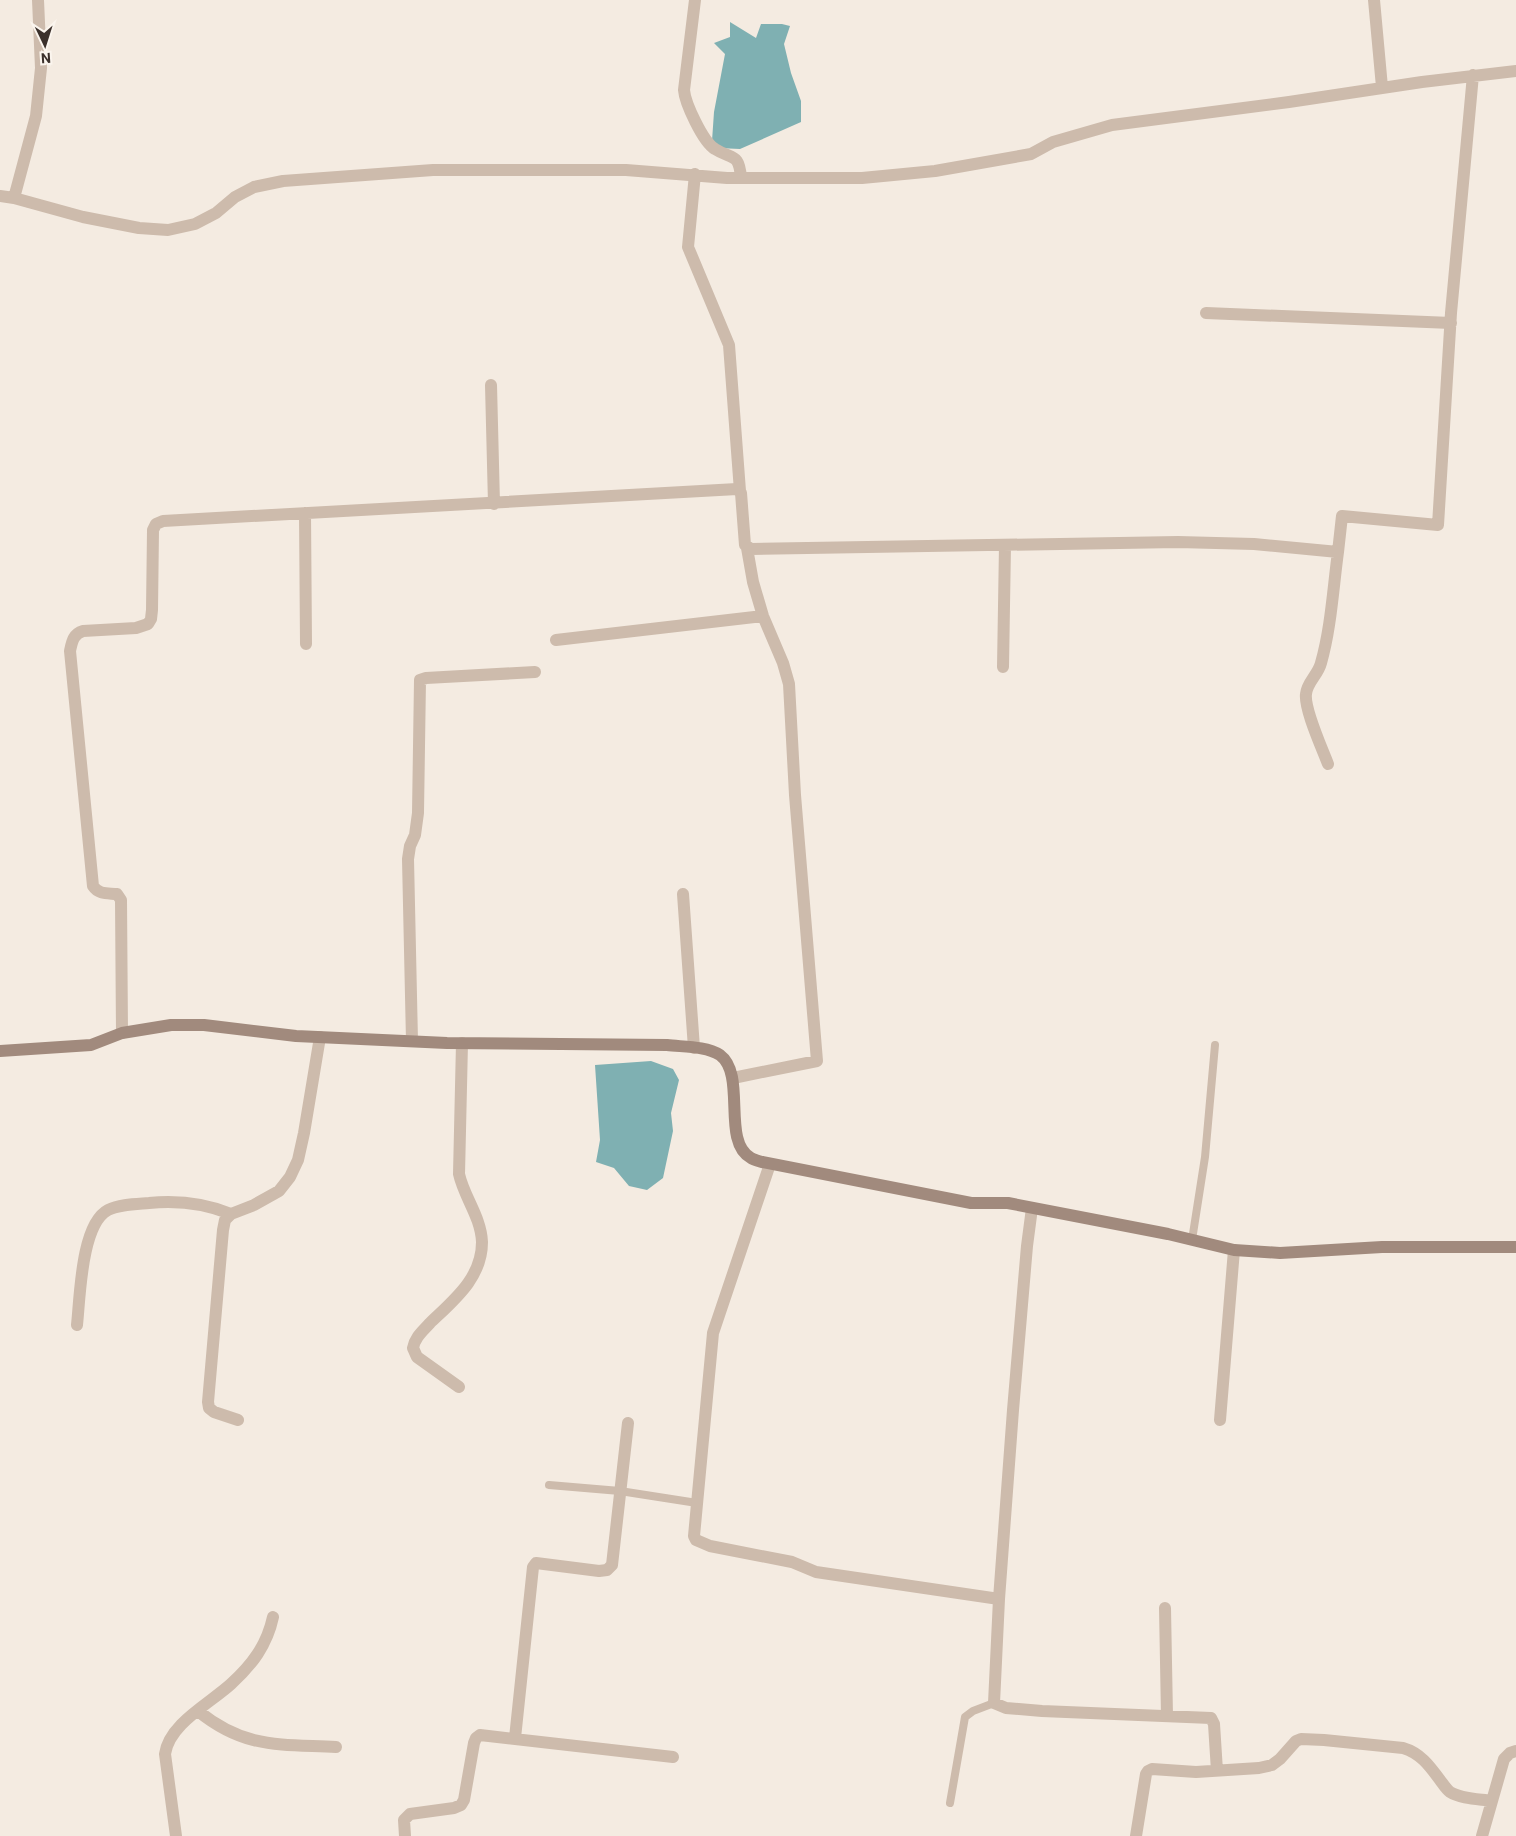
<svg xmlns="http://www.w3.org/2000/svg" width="1516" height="1836" font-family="Roboto,sans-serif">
<rect width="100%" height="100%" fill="#f4ebe1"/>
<path fill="#7fb0b2" d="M730,22L756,38L761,24H782L790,26L784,44L791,73L801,101V122L740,149L718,148L712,141L714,112L725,54L714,43L730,37Z
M651,1061L673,1069L679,1080L671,1113L673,1131L663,1178L647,1190L629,1186L614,1168L596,1162L600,1140L595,1065Z"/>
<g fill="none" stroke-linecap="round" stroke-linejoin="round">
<path stroke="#cdbbac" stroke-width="8" d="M1192,1240L1205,1157L1215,1045
M549,1485L620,1491L697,1503
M950,1803L965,1717L973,1711L994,1703"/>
<path stroke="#cdbbac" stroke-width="12" d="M695,0L684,90C685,103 703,142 715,149C732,160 739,152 741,178
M1374,0L1382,87
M695,174L688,247L729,345L740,491
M0,196L14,198L83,217L139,228L168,230L195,224L216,213L235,197L254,187L283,181L433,170H626L727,178H862L935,171L1031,154L1053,142L1112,125L1289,102L1422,82L1516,71
M14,198L36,116L41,68L38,0
M1206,313L1451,323
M491,385L494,504
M305,513L306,644
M1338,552L1342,516L1438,525L1451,313L1473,75
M556,640L763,616
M1003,667L1005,545
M683,894L694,1048
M122,1033L121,900L117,894C108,893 99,895 93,886L70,651C72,642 73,634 83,631L136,628L148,624L151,619L152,610L153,530L156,524L163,521L737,489L741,493L745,545L751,549L1178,542L1254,544L1338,552C1333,589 1331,628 1321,663C1318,675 1307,682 1306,694C1304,709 1322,748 1328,764
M412,1041L408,859L410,846L415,835L418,813L420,680L426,678L535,672
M733,1078L817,1061L795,795L789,684L783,663L763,616L753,582L747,548
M770,1164L713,1333L694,1536L696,1540L710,1546L792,1562L816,1572L999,1599
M1032,1208L1027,1246L1013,1410L999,1599L994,1703L1006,1708L1042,1711L1211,1718L1214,1724L1217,1771
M77,1325C80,1298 81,1224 108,1210C120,1204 136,1204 149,1203C179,1200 204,1203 231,1214
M459,1387L417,1357L413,1348C415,1337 423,1331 430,1323C454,1300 482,1278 482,1242C481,1217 464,1197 459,1174L462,1043
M238,1420L214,1412L209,1408L208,1402L223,1230L225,1220L231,1214L254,1205L279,1191L290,1177L298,1160L304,1133L320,1037
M1220,1420L1234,1250
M1165,1608L1167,1716
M198,1711C245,1749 279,1744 336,1747
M515,1738L533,1567L536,1563L599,1571L607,1570L612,1565L628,1423
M176,1836L165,1754C169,1724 209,1704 231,1684C252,1665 267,1645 273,1617
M405,1836L404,1820L410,1814L454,1808L461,1805L464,1800L474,1743L476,1738L480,1735L673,1757
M1136,1836L1146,1774L1148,1771L1152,1769L1196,1772L1259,1768L1272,1765L1280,1759L1296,1741L1301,1739L1324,1740L1403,1748C1420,1753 1429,1765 1440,1780C1443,1784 1446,1789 1450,1792C1461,1799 1479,1799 1492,1801
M1482,1836L1504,1759L1510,1753L1516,1751"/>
<path stroke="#a18a7d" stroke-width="12" d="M0,1051L91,1045L122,1033L171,1025H204L296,1036L447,1043L667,1045C683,1047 706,1046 720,1055C747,1075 721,1142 751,1158C754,1160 759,1161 762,1162L971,1203H1008L1168,1234L1234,1250L1280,1253L1382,1247H1516"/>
</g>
<g transform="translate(45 45) rotate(176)" stroke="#fbf5ee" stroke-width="4" paint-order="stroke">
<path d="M0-4L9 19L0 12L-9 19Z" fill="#3b302b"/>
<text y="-8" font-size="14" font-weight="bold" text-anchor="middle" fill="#3b302b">N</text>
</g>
</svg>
